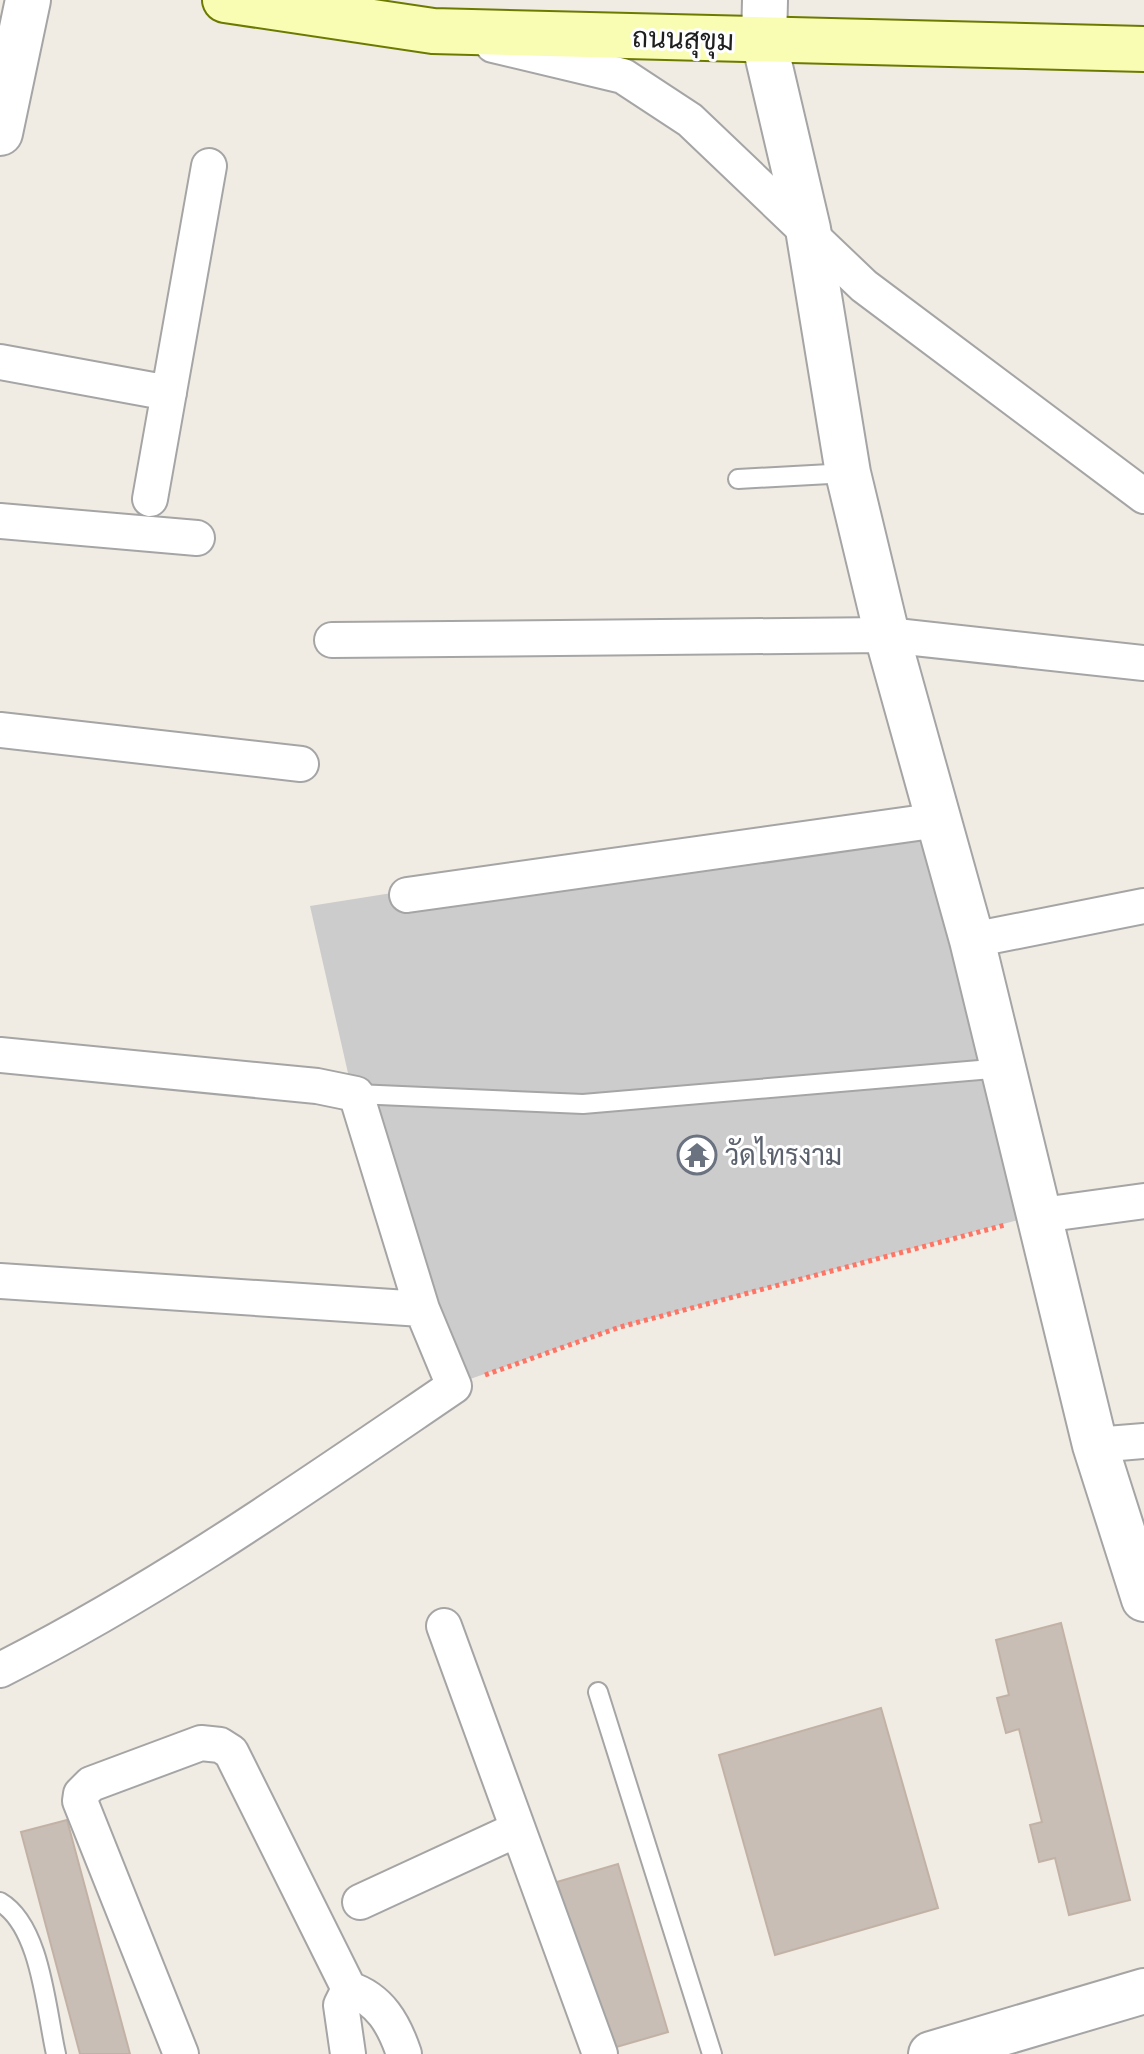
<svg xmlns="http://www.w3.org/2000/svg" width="1144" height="2054" font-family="'DM Sans',Sarabun,sans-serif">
<rect width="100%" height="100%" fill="#f0ebe3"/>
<path fill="#ccc" d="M933,807L1037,1215L616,1328L453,1385L353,1095L310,906Z"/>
<path fill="#c8beb6" stroke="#c2b2a5" stroke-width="2" d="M1061,1623L1130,1900L1069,1915L1055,1858L1039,1862L1030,1825L1042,1822L1019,1729L1006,1733L997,1698L1009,1695L996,1640Z
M881,1708L938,1908L775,1955L719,1755Z
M67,1820L130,2054H80L21,1832Z
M618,1864L668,2032L606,2050L557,1882Z"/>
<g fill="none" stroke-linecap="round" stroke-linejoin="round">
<g stroke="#a5a5a5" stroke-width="22">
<path id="service" d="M738,479L848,473
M356,1094L583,1104L1003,1068
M598,1692L712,2054
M0,1902C41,1926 46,2010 56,2054"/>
</g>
<g stroke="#a5a5a5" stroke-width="38">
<path id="minor" d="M493,45L623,76L690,120L864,286L1144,496
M0,362L169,393
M150,499L209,166
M0,521L197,538
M332,640L887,635L1144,663
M0,730L301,764
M407,895L939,820
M972,940L1144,906
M0,1055L317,1086L356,1094L422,1309L454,1386C307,1486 159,1590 0,1670
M1042,1215L1144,1201
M0,1281L422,1309
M1095,1445L1144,1441
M444,1626L600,2054
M360,1902L518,1829
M181,2054L80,1801L81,1794L91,1784L201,1743L220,1745L231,1752L349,1989C380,1999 394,2024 404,2054
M348,2054L341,2005L349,1989"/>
</g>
<g stroke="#a5a5a5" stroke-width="48">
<path id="tertiary" d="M765,0L764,41L808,229L848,473L887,635L972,940L1095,1445L1144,1599
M0,133L28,0
M931,2054L1144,1991"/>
</g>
<g stroke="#6d7a00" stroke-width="48">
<path id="secondary" d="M225,0L433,31L1144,49"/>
</g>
<path stroke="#ff7565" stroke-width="5" stroke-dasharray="4 4" stroke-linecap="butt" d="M485,1375L620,1327L1005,1225"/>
<use href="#service" stroke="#fff" stroke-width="18"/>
<use href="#minor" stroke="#fff" stroke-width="34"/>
<use href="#tertiary" stroke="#fff" stroke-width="44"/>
<use href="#secondary" stroke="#f9fdb4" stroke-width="44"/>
</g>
<defs>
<g id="temple-ring" transform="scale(2)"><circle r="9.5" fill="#fff" stroke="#6b7280" stroke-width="1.5"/><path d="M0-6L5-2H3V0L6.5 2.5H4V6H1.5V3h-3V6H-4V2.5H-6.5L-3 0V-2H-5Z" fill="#6b7280"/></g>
</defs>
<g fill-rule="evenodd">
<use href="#temple-ring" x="697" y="1155"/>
</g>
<g text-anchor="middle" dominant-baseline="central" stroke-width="6" stroke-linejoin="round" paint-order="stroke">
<g font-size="28" fill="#1e1e1e" stroke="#fff">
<text transform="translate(683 39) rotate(2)">ถนนสุขุม</text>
</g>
<g font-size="28" fill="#5b616d" stroke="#fff" text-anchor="start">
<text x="725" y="1155">วัดไทรงาม</text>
</g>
</g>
</svg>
